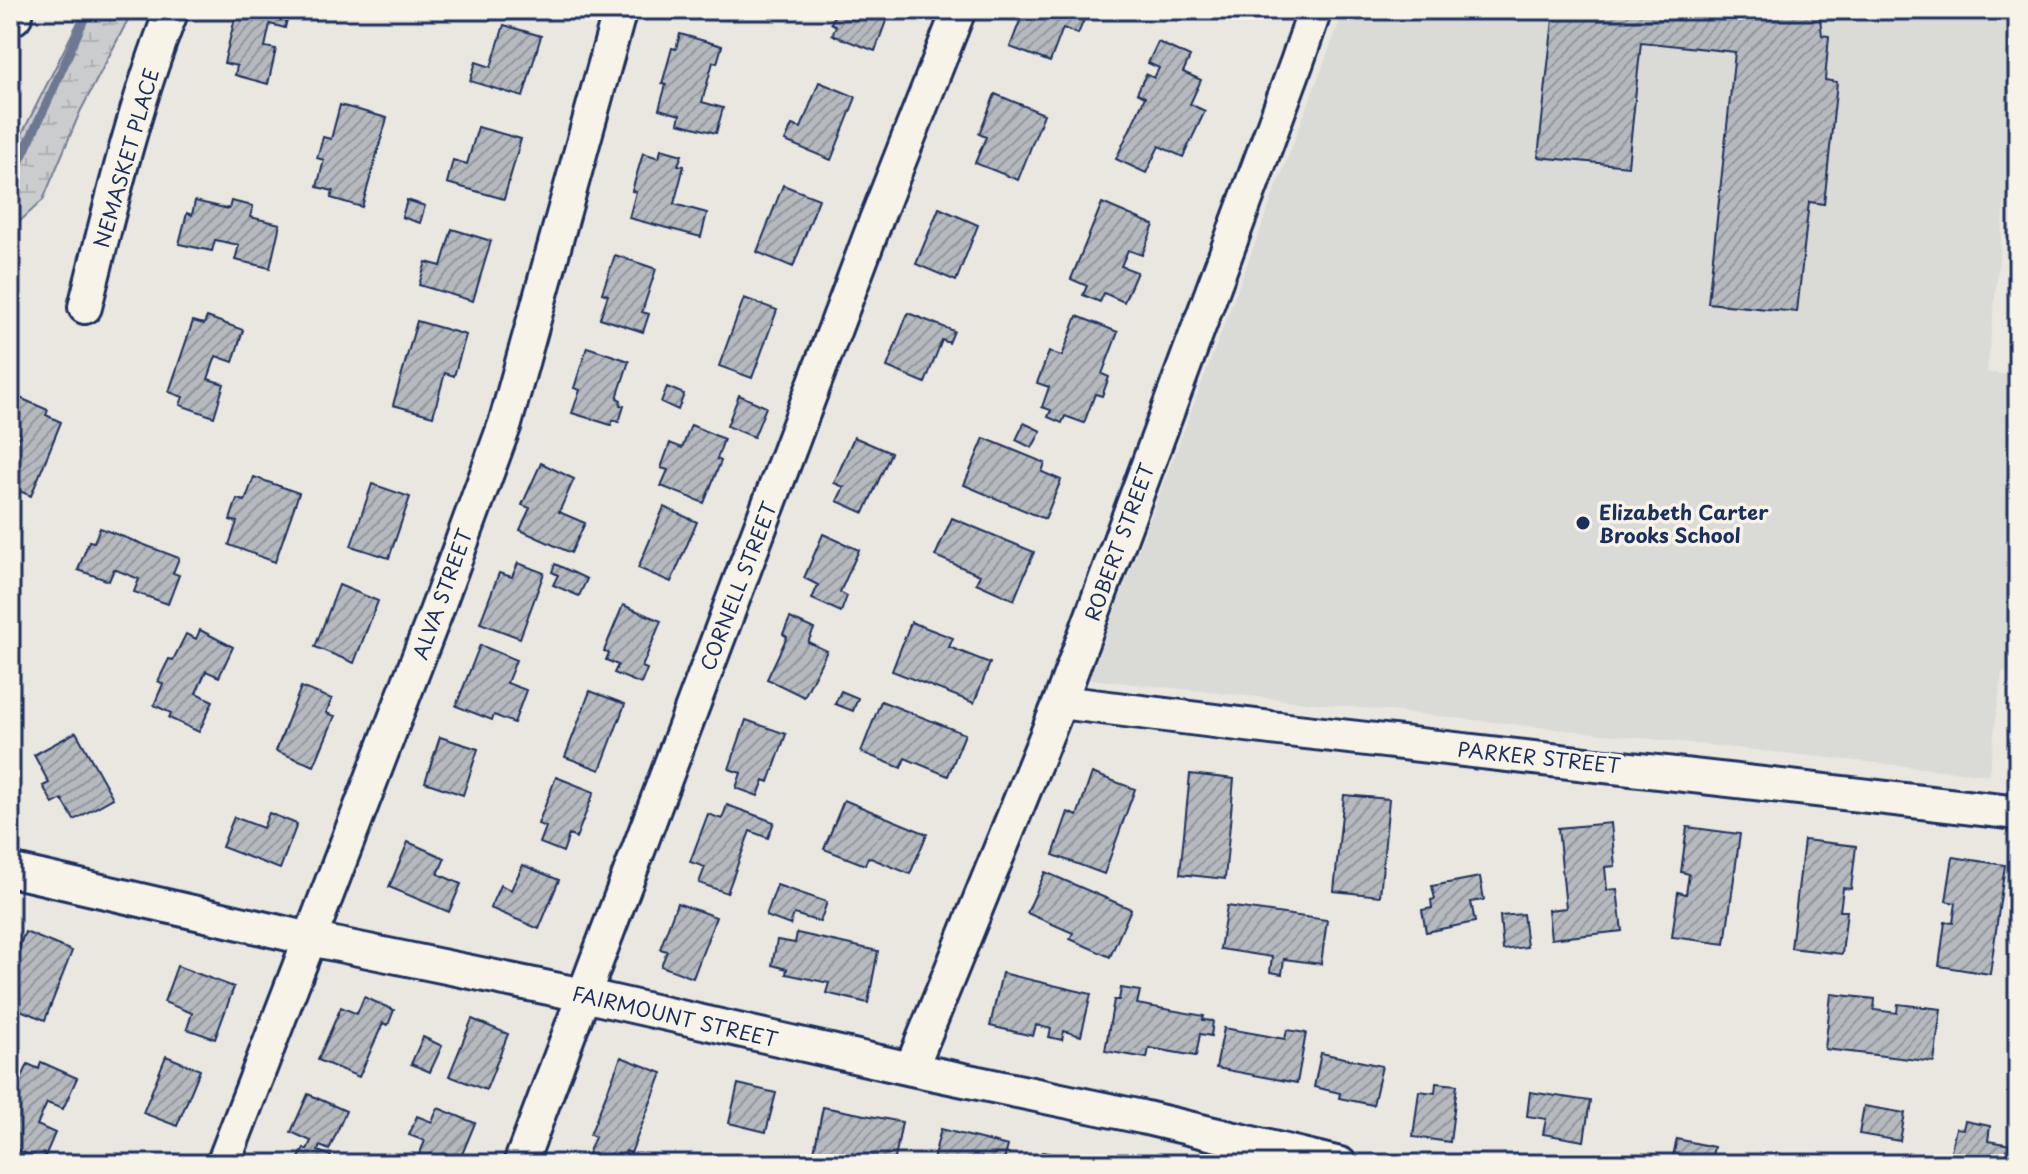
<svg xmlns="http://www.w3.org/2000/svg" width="2028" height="1174" font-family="'Playpen Sans',sans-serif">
<defs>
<pattern id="wetland-marsh" width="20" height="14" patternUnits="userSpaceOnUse" patternTransform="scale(2)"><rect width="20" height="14" fill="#cbcccd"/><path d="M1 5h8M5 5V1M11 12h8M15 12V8" fill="none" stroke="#aeb0b2"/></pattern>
<pattern id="building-hatch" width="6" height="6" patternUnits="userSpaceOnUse" patternTransform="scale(2)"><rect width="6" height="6" fill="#b6babf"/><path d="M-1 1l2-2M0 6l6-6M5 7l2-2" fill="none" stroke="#93989e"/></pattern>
</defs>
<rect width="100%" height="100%" fill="#eae7e0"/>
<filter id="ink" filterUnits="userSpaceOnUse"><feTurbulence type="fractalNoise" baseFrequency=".0125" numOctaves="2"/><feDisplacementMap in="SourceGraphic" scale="16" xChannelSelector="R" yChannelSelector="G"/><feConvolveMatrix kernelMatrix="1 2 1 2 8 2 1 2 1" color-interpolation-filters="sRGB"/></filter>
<g filter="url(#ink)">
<path fill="#dadad6" d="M1344,10H2018V82L1987,372L2018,376V669L2002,672L1989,775L1089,679Z"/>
<path fill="url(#wetland-marsh)" stroke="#737e96" stroke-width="2" d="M84,10H133L80,112L43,200L17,224L10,218V158Z"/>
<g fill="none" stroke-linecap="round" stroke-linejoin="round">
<path stroke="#6d7892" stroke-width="9" d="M10,182L52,92L88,10"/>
</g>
<path fill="url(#building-hatch)" stroke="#1b2f5e" stroke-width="2" d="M237,10H289L285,28L270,24L265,47L276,49L268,84L235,75L237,66L224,63Z
M697,10H737L735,16L728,14L727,19Z
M836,10H890L875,51L832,35L836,26L831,23Z
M1024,10H1088L1078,34L1063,28L1050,62L1010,47Z
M1554,10H1819L1822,35L1829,36L1825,80L1837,82L1824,204L1809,202L1797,312L1708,303L1735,52L1641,42L1628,166L1538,157Z
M504,25L541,36L523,97L470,81L476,62L491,67Z
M680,34L722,46L717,63L713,62L702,102L723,108L716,133L678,123L680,115L659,109L666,85L662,84L672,48L676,49Z
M1158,42L1190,57L1183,72L1201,80L1190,104L1205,111L1183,157L1159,146L1146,173L1116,159L1145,97L1137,93L1146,74L1154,78L1159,68L1148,63Z
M819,82L856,97L831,160L785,141L792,125L801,128Z
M995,94L1044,114L1018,180L975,163L986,137L979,134Z
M340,105L387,118L362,207L331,198L333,191L317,187L324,160L317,158L323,137L331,139Z
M478,127L521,139L504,199L447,183L453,160L467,164Z
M661,149L682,155L678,165L684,166L674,204L707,213L701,237L629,218L636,192L632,191L643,153L659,158Z
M783,185L819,199L793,267L757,252Z
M407,200L425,206L420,223L402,217Z
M195,201L229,209L231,201L253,206L250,217L280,224L270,268L235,260L239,245L215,240L212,251L179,244L187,213L192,215Z
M1102,203L1154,225L1142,255L1128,250L1121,266L1137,272L1124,302L1104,293L1100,302L1083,295L1087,286L1071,279Z
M939,208L978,225L956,281L916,264Z
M452,229L491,241L473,301L419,285L426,262L441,266Z
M615,255L656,269L642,312L649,314L643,332L600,318L608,295L602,293Z
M744,298L777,310L752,378L719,366Z
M908,313L954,331L949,343L942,340L925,383L887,367Z
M1077,316L1118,332L1102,374L1109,377L1102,396L1095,394L1084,423L1065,416L1062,423L1048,417L1051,410L1042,407L1049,387L1037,383L1049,352L1062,356Z
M207,317L243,330L233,362L216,356L208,379L224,384L214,417L180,405L183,397L169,392L193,321L204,324Z
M417,321L466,335L454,376L445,373L433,416L393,405Z
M587,347L629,361L617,398L621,400L620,405L624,406L619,422L613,420L611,425L572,413L580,390L574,388Z
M667,387L684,394L678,410L661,402Z
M739,395L766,407L754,437L727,426Z
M20,398L48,410L46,415L61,422L31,496L15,489L13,494L10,492V457L20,434L10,430V423Z
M1024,423L1041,431L1032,448L1016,440Z
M691,425L724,439L717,459L721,461L704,503L661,486L668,470L661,468L670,443L682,448Z
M854,437L891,453L864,513L837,501L844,487L834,483Z
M984,438L1045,463L1042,472L1061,480L1045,519L964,485Z
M541,463L574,479L559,512L585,523L571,553L520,530L530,508L522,505Z
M254,477L299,493L275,562L229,545L237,522L230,520L237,499L245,501Z
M372,484L410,497L389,558L351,546Z
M664,507L697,522L671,582L638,568Z
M952,518L1034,552L1014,600L976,583L980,575L935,556Z
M100,528L179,558L173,573L179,575L168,604L134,592L139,579L114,569L109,581L78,570L89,541L94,542Z
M823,534L859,550L840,592L847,596L841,612L812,599L818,585L804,578Z
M518,563L544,573L520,638L480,623L499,573L512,577Z
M555,564L587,579L579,596L553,585L558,575L552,572Z
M339,585L378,601L354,663L315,647Z
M623,605L661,621L642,667L647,669L641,684L614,673L618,665L606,660L609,653L604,651Z
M790,618L814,629L808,642L827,651L804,697L767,679L787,637L783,634Z
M911,622L953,638L949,647L990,663L974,703L892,671Z
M200,630L233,647L219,677L206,671L196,693L213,701L199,732L169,718L171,713L154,705L163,684L158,681L169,659L173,660L186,634L196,639Z
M480,645L516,660L507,683L526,690L514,723L494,715L492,720L456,706Z
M301,687L332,699L326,713L335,716L314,766L276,751Z
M590,691L625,704L600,770L565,757Z
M841,691L858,698L853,711L835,704Z
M881,701L965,734L948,776L905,758L901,768L861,752Z
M746,720L786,734L769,782L764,780L758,796L736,788L741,773L729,769Z
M76,732L113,798L74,820L62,799L53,804L43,786L49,783L34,755Z
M440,737L478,749L463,795L425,782Z
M1092,773L1135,789L1104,874L1053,855L1068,812L1077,816Z
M1190,774L1234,779L1225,879L1180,874Z
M556,777L594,792L576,838L569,835L563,852L540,843L546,827L538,824Z
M1344,795L1389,799L1380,896L1334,891Z
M844,800L927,834L910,874L868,857L865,865L824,849Z
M727,805L774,822L768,838L750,831L727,893L699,883L705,867L690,862L708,814L722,819Z
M269,813L297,824L280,869L222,847L234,817L263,828Z
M1611,823L1615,866L1605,867L1607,890L1617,889L1622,931L1551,939L1548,910L1566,908L1558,828Z
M1687,827L1740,834L1725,944L1672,937L1678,892L1686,894L1689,874L1681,872Z
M1804,840L1856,846L1851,889L1843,888L1840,911H1847L1842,954L1791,948Z
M408,842L445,858L438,874L461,884L449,912L389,887Z
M1953,857L2005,865L1990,974L1939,966L1945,922L1953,923L1956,903L1946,901Z
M523,865L559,880L539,929L490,908L500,885L511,890Z
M1045,872L1131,909L1110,957L1070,939L1073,933L1027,913Z
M1480,877L1484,900L1471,902L1475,922L1426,932L1422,910L1432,908L1431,900L1435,899L1432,886Z
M777,885L827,902L820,922L794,914L790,925L766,916Z
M677,903L716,917L693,978L661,966L667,951L660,949Z
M1227,906L1327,920L1321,964L1284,959L1282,974L1270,972L1272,957L1220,949Z
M1523,914L1527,947L1503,950L1500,916Z
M2018,923V975L2014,974Z
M25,932L72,951L45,1020L10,1006V954L15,956Z
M797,933L878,951L868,1003L826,993L829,983L786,974L787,969L772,965L777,940L795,943Z
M177,966L234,987L215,1039L187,1029L192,1013L164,1002Z
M1002,973L1091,994L1081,1036L1064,1031L1062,1040L1049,1037L1051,1029L1036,1025L1033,1036L990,1026Z
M1121,988L1140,991L1137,1004L1204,1016L1203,1020L1213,1021L1211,1036L1200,1034L1196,1056L1149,1048L1147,1058L1105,1051L1114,1000H1119Z
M1831,994L1875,999L1874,1010L1897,1013L1898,1004L1941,1009L1934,1062L1825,1049Z
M364,997L394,1010L388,1025L383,1023L359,1077L318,1060L341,1007L357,1014Z
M472,1019L508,1034L486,1090L449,1076Z
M1224,1028L1285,1039L1287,1030L1306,1033L1297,1083L1216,1068Z
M423,1037L442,1046L430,1072L411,1064Z
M1321,1053L1382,1066L1373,1105L1339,1098L1340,1093L1314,1087Z
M166,1056L200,1070L177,1126L143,1113Z
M621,1057L662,1073L631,1153L626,1151L621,1164H613L588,1154L595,1137L590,1135Z
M41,1062L77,1078L63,1109L47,1103L37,1125L55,1133L43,1161L10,1147V1090L16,1091L28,1064L39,1069Z
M1436,1083L1457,1085L1450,1142L1413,1137L1419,1091L1435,1093Z
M738,1084L776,1093L766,1132L729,1123Z
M1530,1092L1590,1101L1584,1141L1543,1134L1546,1119L1527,1116Z
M308,1094L346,1111L329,1150L320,1146L318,1151L331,1156L328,1164H307L298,1160L304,1148L307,1150L311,1141L291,1132Z
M1864,1106L1905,1113L1900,1141L1859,1134Z
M823,1107L902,1122L894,1164L830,1152L828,1164L812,1162Z
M438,1108L475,1123L458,1164H429L417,1159L425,1141L409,1135L417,1116L432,1122Z
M1965,1121L1990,1126L1988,1141L2017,1146L2013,1164H1953L1954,1162L1949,1161L1956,1128L1963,1129Z
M941,1129L1008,1146L1003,1164H932Z
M1677,1139L1714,1147L1710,1164H1671Z
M1042,1152L1100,1162V1164H1039Z"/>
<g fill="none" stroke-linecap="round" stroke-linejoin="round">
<g stroke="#1b2f5e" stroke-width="38">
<path id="minor" d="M85,307C110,207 134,106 172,10
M1060,702L1279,729L2018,813
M10,870L310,939L583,995L911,1069L1142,1117L1340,1164
M911,1069L1060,702L1297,62L1315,10
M223,1164L436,612L505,424L620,10
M520,1164L876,220L959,10"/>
</g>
<g stroke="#1b2f5e" stroke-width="50">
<path id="motorway" d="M10,13L11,10"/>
</g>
<use href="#minor" stroke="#f7f3e8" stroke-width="32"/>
<use href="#motorway" stroke="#f7f3e8" stroke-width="44"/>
</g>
</g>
<circle fill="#1b2f5e" stroke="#f7f3e8" stroke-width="3" cx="1583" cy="523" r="8"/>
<g text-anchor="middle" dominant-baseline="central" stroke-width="7" stroke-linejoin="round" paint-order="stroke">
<g font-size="20" fill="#1b2f5e" stroke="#f7f3e8">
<text transform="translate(126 158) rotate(-74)">NEMASKET PLACE</text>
<text transform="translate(1119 542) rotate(-70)">ROBERT STREET</text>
<text transform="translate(738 586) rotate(-69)">CORNELL STREET</text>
<text transform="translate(442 594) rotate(-70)">ALVA STREET</text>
<text transform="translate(1539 757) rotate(6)">PARKER STREET</text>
<text transform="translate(675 1016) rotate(13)">FAIRMOUNT STREET</text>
</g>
<g font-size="20" font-weight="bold" fill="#1b2f5e" stroke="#f7f3e8" text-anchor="start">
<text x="1599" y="512">Elizabeth Carter<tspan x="1599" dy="23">Brooks School</tspan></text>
</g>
</g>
<rect width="2028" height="1174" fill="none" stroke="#f7f3e8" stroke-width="40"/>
<rect x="20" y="20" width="1988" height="1134" fill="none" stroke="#1b2f5e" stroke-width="3" filter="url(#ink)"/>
</svg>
